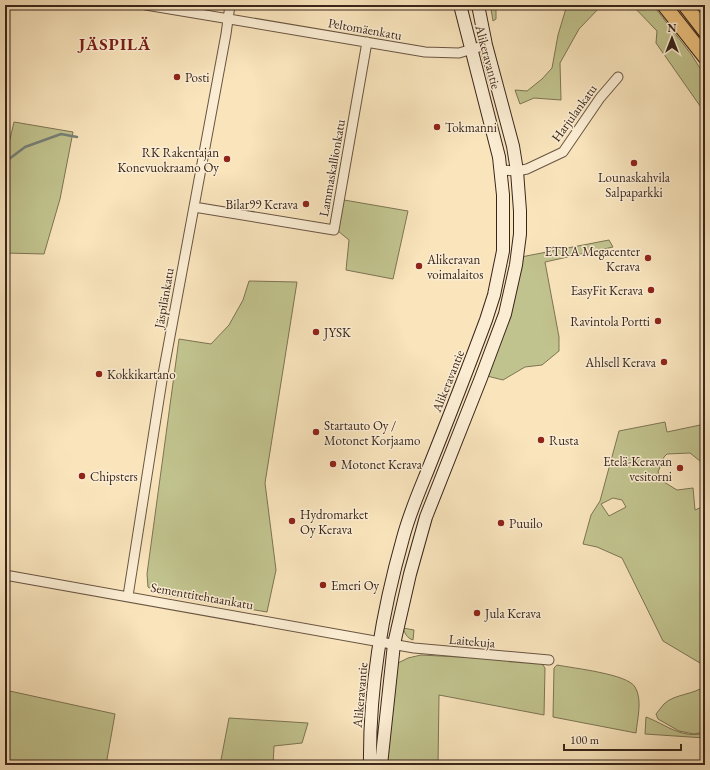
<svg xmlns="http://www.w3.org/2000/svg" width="710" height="770" font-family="'EB Garamond',serif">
<rect width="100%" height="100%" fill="#f9e4bc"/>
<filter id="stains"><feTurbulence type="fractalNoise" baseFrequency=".005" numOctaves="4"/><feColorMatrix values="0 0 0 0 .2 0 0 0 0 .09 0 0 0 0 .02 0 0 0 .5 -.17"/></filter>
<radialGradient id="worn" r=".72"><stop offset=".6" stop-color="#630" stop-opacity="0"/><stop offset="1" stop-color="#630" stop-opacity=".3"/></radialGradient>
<path fill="#c1c38e" stroke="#7d7454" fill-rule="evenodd" d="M489,5H496V19L493,21L491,9Z
M567,5H602L579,29L560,63L561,100L534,98L520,104L515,90L527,91L542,79L552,68L558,35Z
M632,5H653L691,54L705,76V113L656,43L657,31Z
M14,122L73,132L60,199L44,254L5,253V157L6,156Z
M344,200L408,211L393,279L346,270L349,240L338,231Z
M609,240L613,247L545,262L559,337V351L542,365L525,367L503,380L487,376L521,257Z
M249,281L297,282L265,483L276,570L267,612L159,594L148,587L147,574L179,339L211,344L229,325L243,300Z
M665,422L667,432L705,424V465L690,453L667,454L664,457L658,472L664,482L677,490L693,488L695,510L702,507L705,490V666L663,641L622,558L597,547L583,544L591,515L600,501L619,431ZM613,498L622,500L626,507L609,516L601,504Z
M403,628L414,630L413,640C407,638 405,634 403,628Z
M421,655L535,661L542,664L545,668L544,715L439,695L438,765H384L393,672L398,663L408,658Z
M557,665C572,668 628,674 635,687C643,700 637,720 636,733L553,717L554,668Z
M705,686V732L694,734L679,731L658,719L656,714C659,711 661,707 664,704C674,694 693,695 705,686Z
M5,690L115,714L106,765H5Z
M646,717C667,725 681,739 705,733V738L645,734Z
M229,718L308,723L302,743L274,746L273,765H220Z"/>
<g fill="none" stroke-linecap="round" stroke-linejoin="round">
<path stroke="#778079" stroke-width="2.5" d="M5,162L25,147L61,134L77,137"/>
<g stroke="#695542" stroke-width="11">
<path id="street" d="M146,5L425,52L459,53L486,45
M501,170L517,171L527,169L563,152L600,98L618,77
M194,207L334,230L367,42
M5,575L414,648L549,660
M128,596L163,374L226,34L230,5"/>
</g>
<g stroke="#39251a" stroke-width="14">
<path id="secondary" d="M370,765C369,688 382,612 403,538C409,515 418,494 427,472C447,422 467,371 486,320L494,295L503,251V195L499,157L460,5
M381,765L394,644L410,574L426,517L481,378L505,314L516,265L520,234V211L517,171L513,146L486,45L478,5"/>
</g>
<g stroke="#39251a" stroke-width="16">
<path id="primary" d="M664,5L705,57
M685,5L705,31"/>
</g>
<use href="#street" stroke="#fbedd3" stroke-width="9"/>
<use href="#secondary" stroke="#fbedd3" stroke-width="12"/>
<use href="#primary" stroke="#ecc27e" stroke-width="14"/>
</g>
<g fill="#8f2418" stroke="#fbedd3" stroke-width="1.5">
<circle cx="177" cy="77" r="4"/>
<circle cx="437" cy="127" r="4"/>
<circle cx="227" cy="159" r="4"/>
<circle cx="634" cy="163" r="4"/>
<circle cx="306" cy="204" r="4"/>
<circle cx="648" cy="258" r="4"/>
<circle cx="419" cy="266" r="4"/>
<circle cx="651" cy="290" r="4"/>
<circle cx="658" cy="321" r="4"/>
<circle cx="316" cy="332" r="4"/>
<circle cx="664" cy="362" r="4"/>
<circle cx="99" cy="374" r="4"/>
<circle cx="316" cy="432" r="4"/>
<circle cx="541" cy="440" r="4"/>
<circle cx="333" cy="464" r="4"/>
<circle cx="680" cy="468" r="4"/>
<circle cx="82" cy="476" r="4"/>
<circle cx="292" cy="521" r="4"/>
<circle cx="501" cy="523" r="4"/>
<circle cx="323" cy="585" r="4"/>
<circle cx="477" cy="613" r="4"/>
</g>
<g text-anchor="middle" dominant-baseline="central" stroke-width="3" stroke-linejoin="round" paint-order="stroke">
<g font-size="13" fill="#39251a" stroke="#fbedd3">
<text transform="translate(365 29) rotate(10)">Peltomäenkatu</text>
<text transform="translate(488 57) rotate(75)">Alikeravantie</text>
<text transform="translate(574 113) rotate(-54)">Harjulankatu</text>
<text transform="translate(332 168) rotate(-80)">Lammaskallionkatu</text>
<text transform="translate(164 298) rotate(-80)">Jäspilänkatu</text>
<text transform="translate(448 381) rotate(-68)">Alikeravantie</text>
<text transform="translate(202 596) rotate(10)">Sementtitehtaankatu</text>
<text transform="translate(472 641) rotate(5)">Laitekuja</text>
<text transform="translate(360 695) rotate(-85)">Alikeravantie</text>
</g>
<g font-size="13" fill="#39251a" stroke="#fbedd3" text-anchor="start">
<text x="185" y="77">Posti</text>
<text x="445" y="127">Tokmanni</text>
<text x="219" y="152" text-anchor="end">RK Rakentajan<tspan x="219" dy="15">Konevuokraamo Oy</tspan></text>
<text x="634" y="177" text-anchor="middle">Lounaskahvila<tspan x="634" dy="15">Salpaparkki</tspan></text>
<text x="298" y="204" text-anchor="end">Bilar99 Kerava</text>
<text x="640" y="251" text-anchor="end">ETRA Megacenter<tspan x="640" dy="15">Kerava</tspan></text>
<text x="427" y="259">Alikeravan<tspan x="427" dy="15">voimalaitos</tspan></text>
<text x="643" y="290" text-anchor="end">EasyFit Kerava</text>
<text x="650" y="321" text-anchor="end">Ravintola Portti</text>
<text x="324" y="332">JYSK</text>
<text x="656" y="362" text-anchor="end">Ahlsell Kerava</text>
<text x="107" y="374">Kokkikartano</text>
<text x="324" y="425">Startauto Oy /<tspan x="324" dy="15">Motonet Korjaamo</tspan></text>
<text x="549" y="440">Rusta</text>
<text x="672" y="461" text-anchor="end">Etelä-Keravan<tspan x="672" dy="15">vesitorni</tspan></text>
<text x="341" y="464">Motonet Kerava</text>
<text x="90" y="476">Chipsters</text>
<text x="300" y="514">Hydromarket<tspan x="300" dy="15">Oy Kerava</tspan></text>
<text x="509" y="523">Puuilo</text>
<text x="331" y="585">Emeri Oy</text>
<text x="485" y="613">Jula Kerava</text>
</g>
<g font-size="17" font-weight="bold" letter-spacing="1" fill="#7a1f14" stroke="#fbedd3">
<text x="115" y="44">JÄSPILÄ</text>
</g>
</g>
<rect width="710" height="770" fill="none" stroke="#f9e4bc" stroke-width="20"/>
<rect x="6" y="6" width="698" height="758" fill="none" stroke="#39251a" stroke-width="2"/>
<rect x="10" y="10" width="690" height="750" fill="none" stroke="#39251a"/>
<g transform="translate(672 38)" stroke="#fbedd3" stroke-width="3" paint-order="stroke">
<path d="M0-3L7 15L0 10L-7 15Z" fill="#39251a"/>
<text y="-6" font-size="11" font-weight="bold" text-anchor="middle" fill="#39251a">N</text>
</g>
<path d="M564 744v6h117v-6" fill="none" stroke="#39251a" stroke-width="2"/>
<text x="570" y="744" font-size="12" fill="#39251a" stroke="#fbedd3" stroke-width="3" paint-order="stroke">100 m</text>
<rect width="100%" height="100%" filter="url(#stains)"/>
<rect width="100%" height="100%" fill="url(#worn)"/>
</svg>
